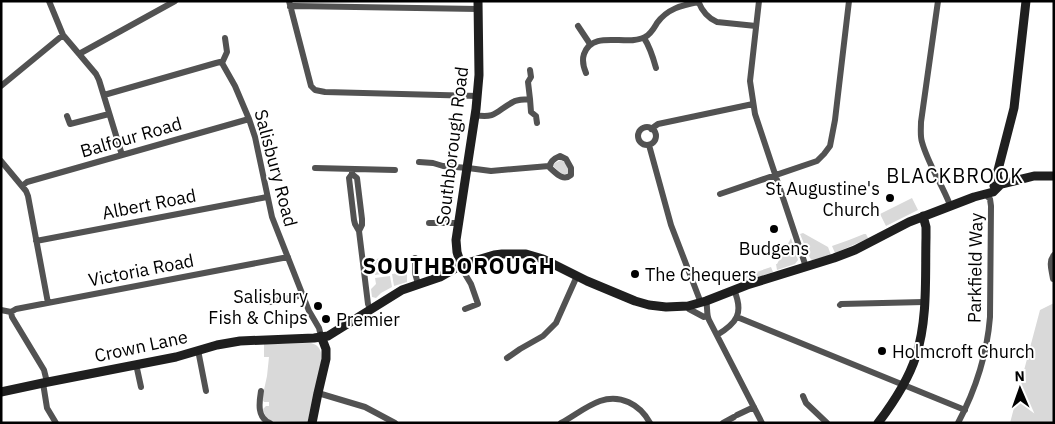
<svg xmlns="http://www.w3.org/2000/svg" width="1055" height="424" font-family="'IBM Plex Sans',sans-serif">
<rect width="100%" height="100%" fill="#fff"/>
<path fill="#d9d9d9" d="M561,160C566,163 569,167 568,173L566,174H562L553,166L555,163Z
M912,198L918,210L886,226L880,214Z
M803,233L828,247L831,255L812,260L810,258L800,234Z
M864,234H866L868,238L867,239L835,253L832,246L849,240Z
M791,238L798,260L795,264L777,270L776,264H777Z
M382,258L383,264L379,265L381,274L375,275L373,262L371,260Z
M771,267L773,272L743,282L741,278L742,277Z
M407,269V282L394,286L392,274L399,273V270Z
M390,276L392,287L381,293L376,298L372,297L371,289L376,284L375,278Z
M1054,303V423H1010L1040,310Z
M311,343C319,345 321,350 322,358L308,422L272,421L266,418L263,409L266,406H269V402H264L262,399L267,376L269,357H264V344Z"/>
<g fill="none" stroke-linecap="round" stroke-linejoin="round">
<path stroke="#525252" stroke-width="6" d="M49,1L63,35L96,74L99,80L122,155
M289,1L311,86L315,90L325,92L478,96
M698,1C702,11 707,18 717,22L756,26
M759,1L750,81L755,114L806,267
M938,1L921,122C921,129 920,136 922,142C928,164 942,184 950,205
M290,7L294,6L478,9
M578,26L590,44
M644,38C650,47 653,57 656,68
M79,54L175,1
M222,63L235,86L249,119L255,137L272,217L309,311L319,328L321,336
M222,63L227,52L225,38
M586,73C583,66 582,60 584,54C593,29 627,47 645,37C651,34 654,28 657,23C667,9 682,5 698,2
M1,86L63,35
M104,95L216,63L220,62L222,63
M530,99L531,112L536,116L537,123
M475,115C497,119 497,110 513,102C518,99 525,100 530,99L528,82L531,77L530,70
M67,116L70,124L109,114
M638 136a9 9 0 1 1 18 0a9 9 0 1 1-18 0Z
M651,129L658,124L753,104
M649,145L671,225L701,303
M560,156L566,159L571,168V175C563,182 556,173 550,168C549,161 555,158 560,156Z
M1,161L26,191L28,196L48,303
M419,162L433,163L443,166L468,168L491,171L549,166
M315,168L395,170
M352,169V174L349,178L354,220L355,224L359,231L368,304L370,309
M352,174L357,178L362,219V225L359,231
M22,186L27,182L249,119
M720,194L817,161L824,154L830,146L835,120L849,1
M429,223H459
M36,241L267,197
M415,258V273L418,284
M461,265L465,274L471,284L478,304L465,309
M1053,279C1052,271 1048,262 1054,255
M264,299L271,302L302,295
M706,301C708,307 706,314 709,320L762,423
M840,305L841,304L924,302
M688,306L689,309L704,317L707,316
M1,310L11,312L16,309L288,257
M11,312L12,317L44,370L47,382
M737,317L965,410
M717,335C737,323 744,313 734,290
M198,350L206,391
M507,358L520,349L543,336L556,323L577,276
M136,364L141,387
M43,383L47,408L56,423
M261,391C259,403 257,418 270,423
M318,393L365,407L395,423
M803,396L806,403L827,423
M737,415L754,407
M561,423C574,416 586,406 600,401C620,394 640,404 650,423
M723,423L734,417
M958,423C976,389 987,355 990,317L991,206L990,199L986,195"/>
<path stroke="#1f1f1f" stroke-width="9" d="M1000,185L997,175L998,170L1014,108L1026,1
M994,186L1034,176H1054
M461,265L457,252L456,240L476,109L479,75L478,1
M1,392L43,383L176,357L217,345L240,341L314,338L328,336L402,290L440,277L461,265L494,255L502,254H526L543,259L587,281L635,301L649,305L666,307L688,306L706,301L747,285L834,258L855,250L909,222L974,197L993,192L1000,185
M312,423L318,393L326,359V349L321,336
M878,423C894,402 908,381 916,356C928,319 925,276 926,238V227L923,216"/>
</g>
<g fill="#000" stroke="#fff" stroke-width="2">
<circle cx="890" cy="198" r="5"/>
<circle cx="774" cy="229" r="5"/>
<circle cx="635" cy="274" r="5"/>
<circle cx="318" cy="306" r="5"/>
<circle cx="326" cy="319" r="5"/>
<circle cx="882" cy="351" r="5"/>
</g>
<g text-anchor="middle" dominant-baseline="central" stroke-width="4" stroke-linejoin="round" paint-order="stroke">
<g font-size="18" fill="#000" stroke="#fff">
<text transform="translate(131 137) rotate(-16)">Balfour Road</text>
<text transform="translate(452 146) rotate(-83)">Southborough Road</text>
<text transform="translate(276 168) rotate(75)">Salisbury Road</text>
<text transform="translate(149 204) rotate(-11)">Albert Road</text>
<text transform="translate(975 268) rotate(-89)">Parkfield Way</text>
<text transform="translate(141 270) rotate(-11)">Victoria Road</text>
<text transform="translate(141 346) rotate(-12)">Crown Lane</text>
</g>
<g font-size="18" fill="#000" stroke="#fff" text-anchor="start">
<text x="880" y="188" text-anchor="end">St Augustine's<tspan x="880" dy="21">Church</tspan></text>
<text x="774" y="248" text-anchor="middle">Budgens</text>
<text x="645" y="274">The Chequers</text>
<text x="308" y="296" text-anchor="end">Salisbury<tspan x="308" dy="21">Fish &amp; Chips</tspan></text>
<text x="336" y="319">Premier</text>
<text x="892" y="351">Holmcroft Church</text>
</g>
<g font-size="20" letter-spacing="1" fill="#000" stroke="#fff">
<text x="955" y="175">BLACKBROOK</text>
</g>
<g font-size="22" font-weight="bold" letter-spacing="1" fill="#000" stroke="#fff">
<text x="459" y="265">SOUTHBOROUGH</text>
</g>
</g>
<rect width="1055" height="424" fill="none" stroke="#000000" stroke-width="5"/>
<g transform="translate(1020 389) rotate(358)" stroke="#ffffff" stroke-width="4" paint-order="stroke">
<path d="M0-4L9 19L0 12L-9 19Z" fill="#000000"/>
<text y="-8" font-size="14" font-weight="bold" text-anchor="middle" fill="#000000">N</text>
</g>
</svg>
